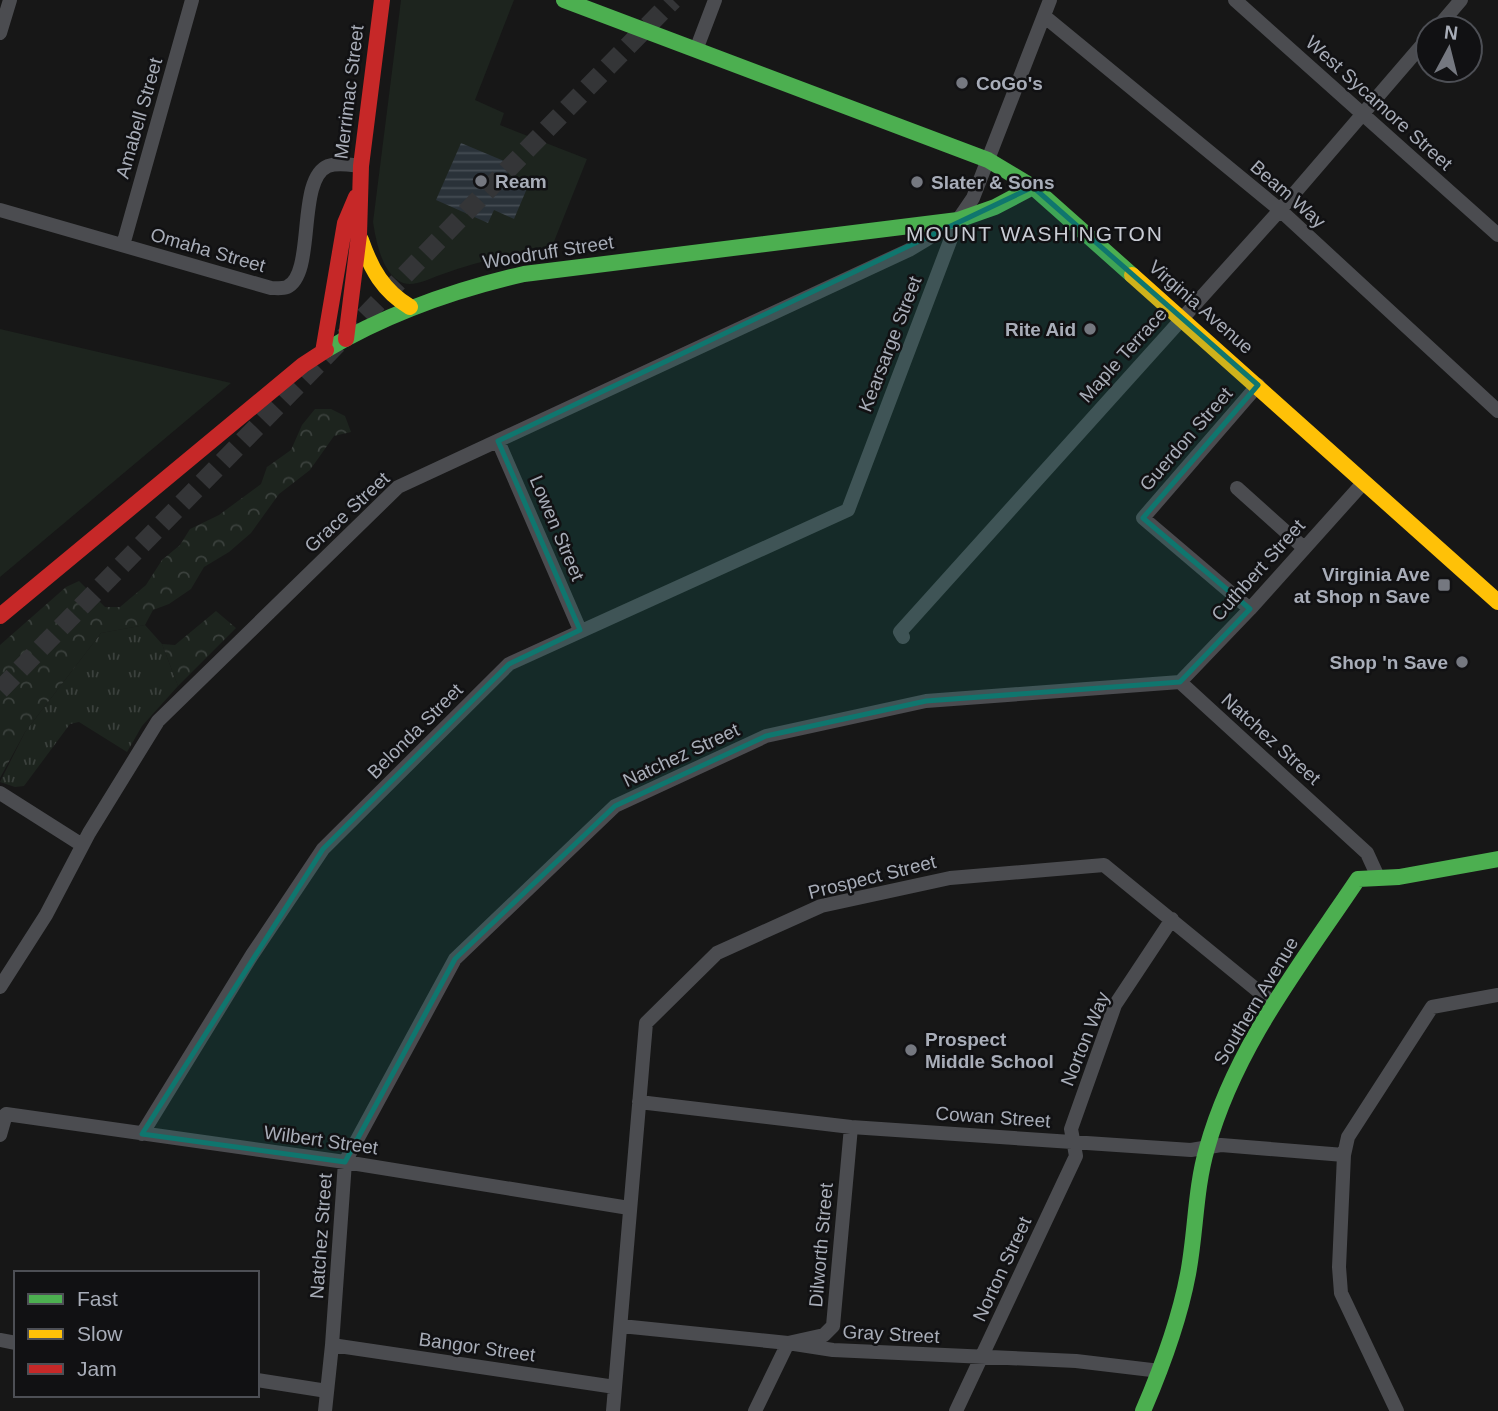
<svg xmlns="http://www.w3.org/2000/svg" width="1498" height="1411" font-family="Arial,sans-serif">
<defs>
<pattern id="grass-tufts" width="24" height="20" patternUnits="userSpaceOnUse" patternTransform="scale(1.75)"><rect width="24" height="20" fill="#1d241e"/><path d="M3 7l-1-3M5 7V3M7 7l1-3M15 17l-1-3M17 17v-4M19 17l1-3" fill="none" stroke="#3b413d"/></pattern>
<pattern id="forest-crowns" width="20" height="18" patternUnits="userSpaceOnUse" patternTransform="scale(1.75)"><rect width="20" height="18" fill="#1d241e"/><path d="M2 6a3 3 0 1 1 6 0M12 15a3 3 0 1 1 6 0" fill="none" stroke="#3b413d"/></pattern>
<pattern id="water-rules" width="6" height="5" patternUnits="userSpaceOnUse" patternTransform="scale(1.75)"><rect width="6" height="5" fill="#2a3239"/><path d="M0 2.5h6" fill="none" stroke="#464d54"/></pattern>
</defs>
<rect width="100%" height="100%" fill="#171717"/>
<path fill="url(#grass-tufts)" d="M145,625L162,644L178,686L142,726L127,752L79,722L70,724L24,786L15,787L0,782L25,732L101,633Z"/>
<path fill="url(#forest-crowns)" d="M315,409H331L345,416L351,432L334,436L310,470L279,494L251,533L229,552L204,567L191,589L169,604L153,610L145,625L101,633L25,732L0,778V645L66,587L79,581L105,607H120L146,585L162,560L180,545L190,529L219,515L261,484L267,467L291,450L302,425Z
M216,611L236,628L178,686L162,644L175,645Z"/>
<path fill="#1d241e" d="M401,0H514L475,100L504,113L500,125L587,159L551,249C513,253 476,262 440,275C429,279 414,287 403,283C382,275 376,241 373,222Z
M0,329L231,383L0,577Z"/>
<path fill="url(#water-rules)" d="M461,143L511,164L506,177L528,186L514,219L494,210L488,223L436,200Z"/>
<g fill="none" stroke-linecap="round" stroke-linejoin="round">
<path stroke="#343537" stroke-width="19" stroke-dasharray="19 10" stroke-linecap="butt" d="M0,690L673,0"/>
<path stroke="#4b4c50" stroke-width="14" d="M1235,0L1498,235
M1044,16L1280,210L1498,411
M1437,28L1461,0
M0,33L10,0
M696,50L715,0
M0,210L271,288C276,288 282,289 287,287C316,274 296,179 328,166C338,162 351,165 361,166
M123,245L192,0
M498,441L580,630
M1237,488L1304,548
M1250,609L1143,518L1258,385
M903,637L900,632L1280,210L1428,38
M1180,682L1250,609L1364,482
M0,793L82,845
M0,987L46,915L89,833L158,721L398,487L909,250L954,223
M639,1102L851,1127L1191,1150L1221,1145L1344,1155
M142,1134L252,955L323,849L509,664L848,510L958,220L973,198L1050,0
M0,1135L6,1114L345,1162L629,1208
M621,1326L788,1343L833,1350L1076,1361L1160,1371
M0,1340L16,1343
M332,1345L615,1387
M257,1380L327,1391
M325,1411L332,1345L345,1162L455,959L615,806L766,736L926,701L1180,682L1367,853L1378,877
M613,1411L646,1023L717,953L821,906L950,878L1104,865L1274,1004
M755,1411L788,1343L824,1335L833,1326L851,1127
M956,1411L1076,1156L1071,1129L1115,1005L1172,919
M1397,1411L1341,1293L1339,1267L1344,1155L1348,1137L1432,1007L1498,995"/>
<path stroke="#4caf50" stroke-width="16" d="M564,0L988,160L1033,187L1132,275
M326,350C388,313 454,290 524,274L958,220L995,207L1033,187
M1143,1411C1162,1367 1179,1322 1188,1274C1196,1232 1195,1189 1207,1148C1235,1047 1301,964 1358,879L1399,877L1498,859"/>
<path stroke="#ffc107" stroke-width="16" d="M361,240C371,269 383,291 410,307
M1132,275L1498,602"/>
<path stroke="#c62828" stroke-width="16" d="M346,339L359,235L361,166L382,0
M323,352L345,223L356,197
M0,616L303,365L326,350"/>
</g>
<path fill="#0f766e" fill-opacity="0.2" stroke="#0f766e" stroke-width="5" stroke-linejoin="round" d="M1033,187L1258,385L1143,518L1250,609L1180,682L926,701L766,736L615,806L455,959L345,1162L142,1134L323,849L509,664L580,630L498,441Z"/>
<g fill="#757880" stroke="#111113" stroke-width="2.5">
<circle cx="962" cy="83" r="7"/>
<circle cx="481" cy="181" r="7"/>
<circle cx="917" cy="182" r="7"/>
<circle cx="1090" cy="329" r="7"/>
<rect x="1437" y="578" width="14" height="14" rx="3.5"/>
<circle cx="1462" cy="662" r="7"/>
<circle cx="911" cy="1050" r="7"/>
</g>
<g text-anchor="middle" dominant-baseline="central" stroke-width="5" stroke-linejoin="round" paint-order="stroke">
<g font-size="19" font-weight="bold" fill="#a8adb8" stroke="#111113" text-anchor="start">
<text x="976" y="83">CoGo's</text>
<text x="495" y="181">Ream</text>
<text x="931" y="182">Slater &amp; Sons</text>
<text x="1076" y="329" text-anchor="end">Rite Aid</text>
<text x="1430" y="574" text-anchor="end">Virginia Ave<tspan x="1430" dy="22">at Shop n Save</tspan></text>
<text x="1448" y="662" text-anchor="end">Shop 'n Save</text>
<text x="925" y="1039">Prospect<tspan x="925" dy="22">Middle School</tspan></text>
</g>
<g font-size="19" fill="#a8adb8" stroke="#111113">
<text transform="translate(349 92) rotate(-83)">Merrimac Street</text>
<text transform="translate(1379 103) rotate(42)">West Sycamore Street</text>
<text transform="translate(139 118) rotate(-74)">Amabell Street</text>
<text transform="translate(1288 194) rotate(41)">Beam Way</text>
<text transform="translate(208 250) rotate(16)">Omaha Street</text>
<text transform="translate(548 252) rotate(-9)">Woodruff Street</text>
<text transform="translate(1201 307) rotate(41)">Virginia Avenue</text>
<text transform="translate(890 344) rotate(-69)">Kearsarge Street</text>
<text transform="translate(1123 355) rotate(-48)">Maple Terrace</text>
<text transform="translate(1186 439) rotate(-49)">Guerdon Street</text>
<text transform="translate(347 512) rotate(-43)">Grace Street</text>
<text transform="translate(557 528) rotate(67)">Lowen Street</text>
<text transform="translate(1258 570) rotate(-48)">Cuthbert Street</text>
<text transform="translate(415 731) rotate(-45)">Belonda Street</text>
<text transform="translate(1271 739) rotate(42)">Natchez Street</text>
<text transform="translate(681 755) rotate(-25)">Natchez Street</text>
<text transform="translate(872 877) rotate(-14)">Prospect Street</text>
<text transform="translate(1256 1001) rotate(-59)">Southern Avenue</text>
<text transform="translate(1085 1039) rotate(-68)">Norton Way</text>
<text transform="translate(993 1117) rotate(4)">Cowan Street</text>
<text transform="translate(321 1140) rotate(8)">Wilbert Street</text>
<text transform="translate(321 1236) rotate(-86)">Natchez Street</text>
<text transform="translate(821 1245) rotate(-85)">Dilworth Street</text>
<text transform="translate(1002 1269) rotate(-65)">Norton Street</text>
<text transform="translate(891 1334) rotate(3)">Gray Street</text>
<text transform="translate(477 1347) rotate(8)">Bangor Street</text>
</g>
<g font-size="21" letter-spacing="2" fill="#c9ccd4" stroke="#111113">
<text x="1035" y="233">MOUNT WASHINGTON</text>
</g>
</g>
<rect x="14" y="1271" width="245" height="126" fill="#111113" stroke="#4d4f55" stroke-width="2"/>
<rect x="28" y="1294" width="35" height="10" fill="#4caf50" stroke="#4d4f55" stroke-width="2"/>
<text x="77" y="1306" font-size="21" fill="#a8adb8">Fast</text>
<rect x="28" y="1329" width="35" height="10" fill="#ffc107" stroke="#4d4f55" stroke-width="2"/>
<text x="77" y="1341" font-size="21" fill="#a8adb8">Slow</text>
<rect x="28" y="1364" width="35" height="10" fill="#c62828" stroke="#4d4f55" stroke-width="2"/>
<text x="77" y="1376" font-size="21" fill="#a8adb8">Jam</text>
<g transform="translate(1449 49) rotate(7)"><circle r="33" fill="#111113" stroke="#4d4f55" stroke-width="2"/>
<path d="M0-5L12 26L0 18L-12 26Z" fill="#757880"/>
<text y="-10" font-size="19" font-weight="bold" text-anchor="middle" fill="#a8adb8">N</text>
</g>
</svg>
